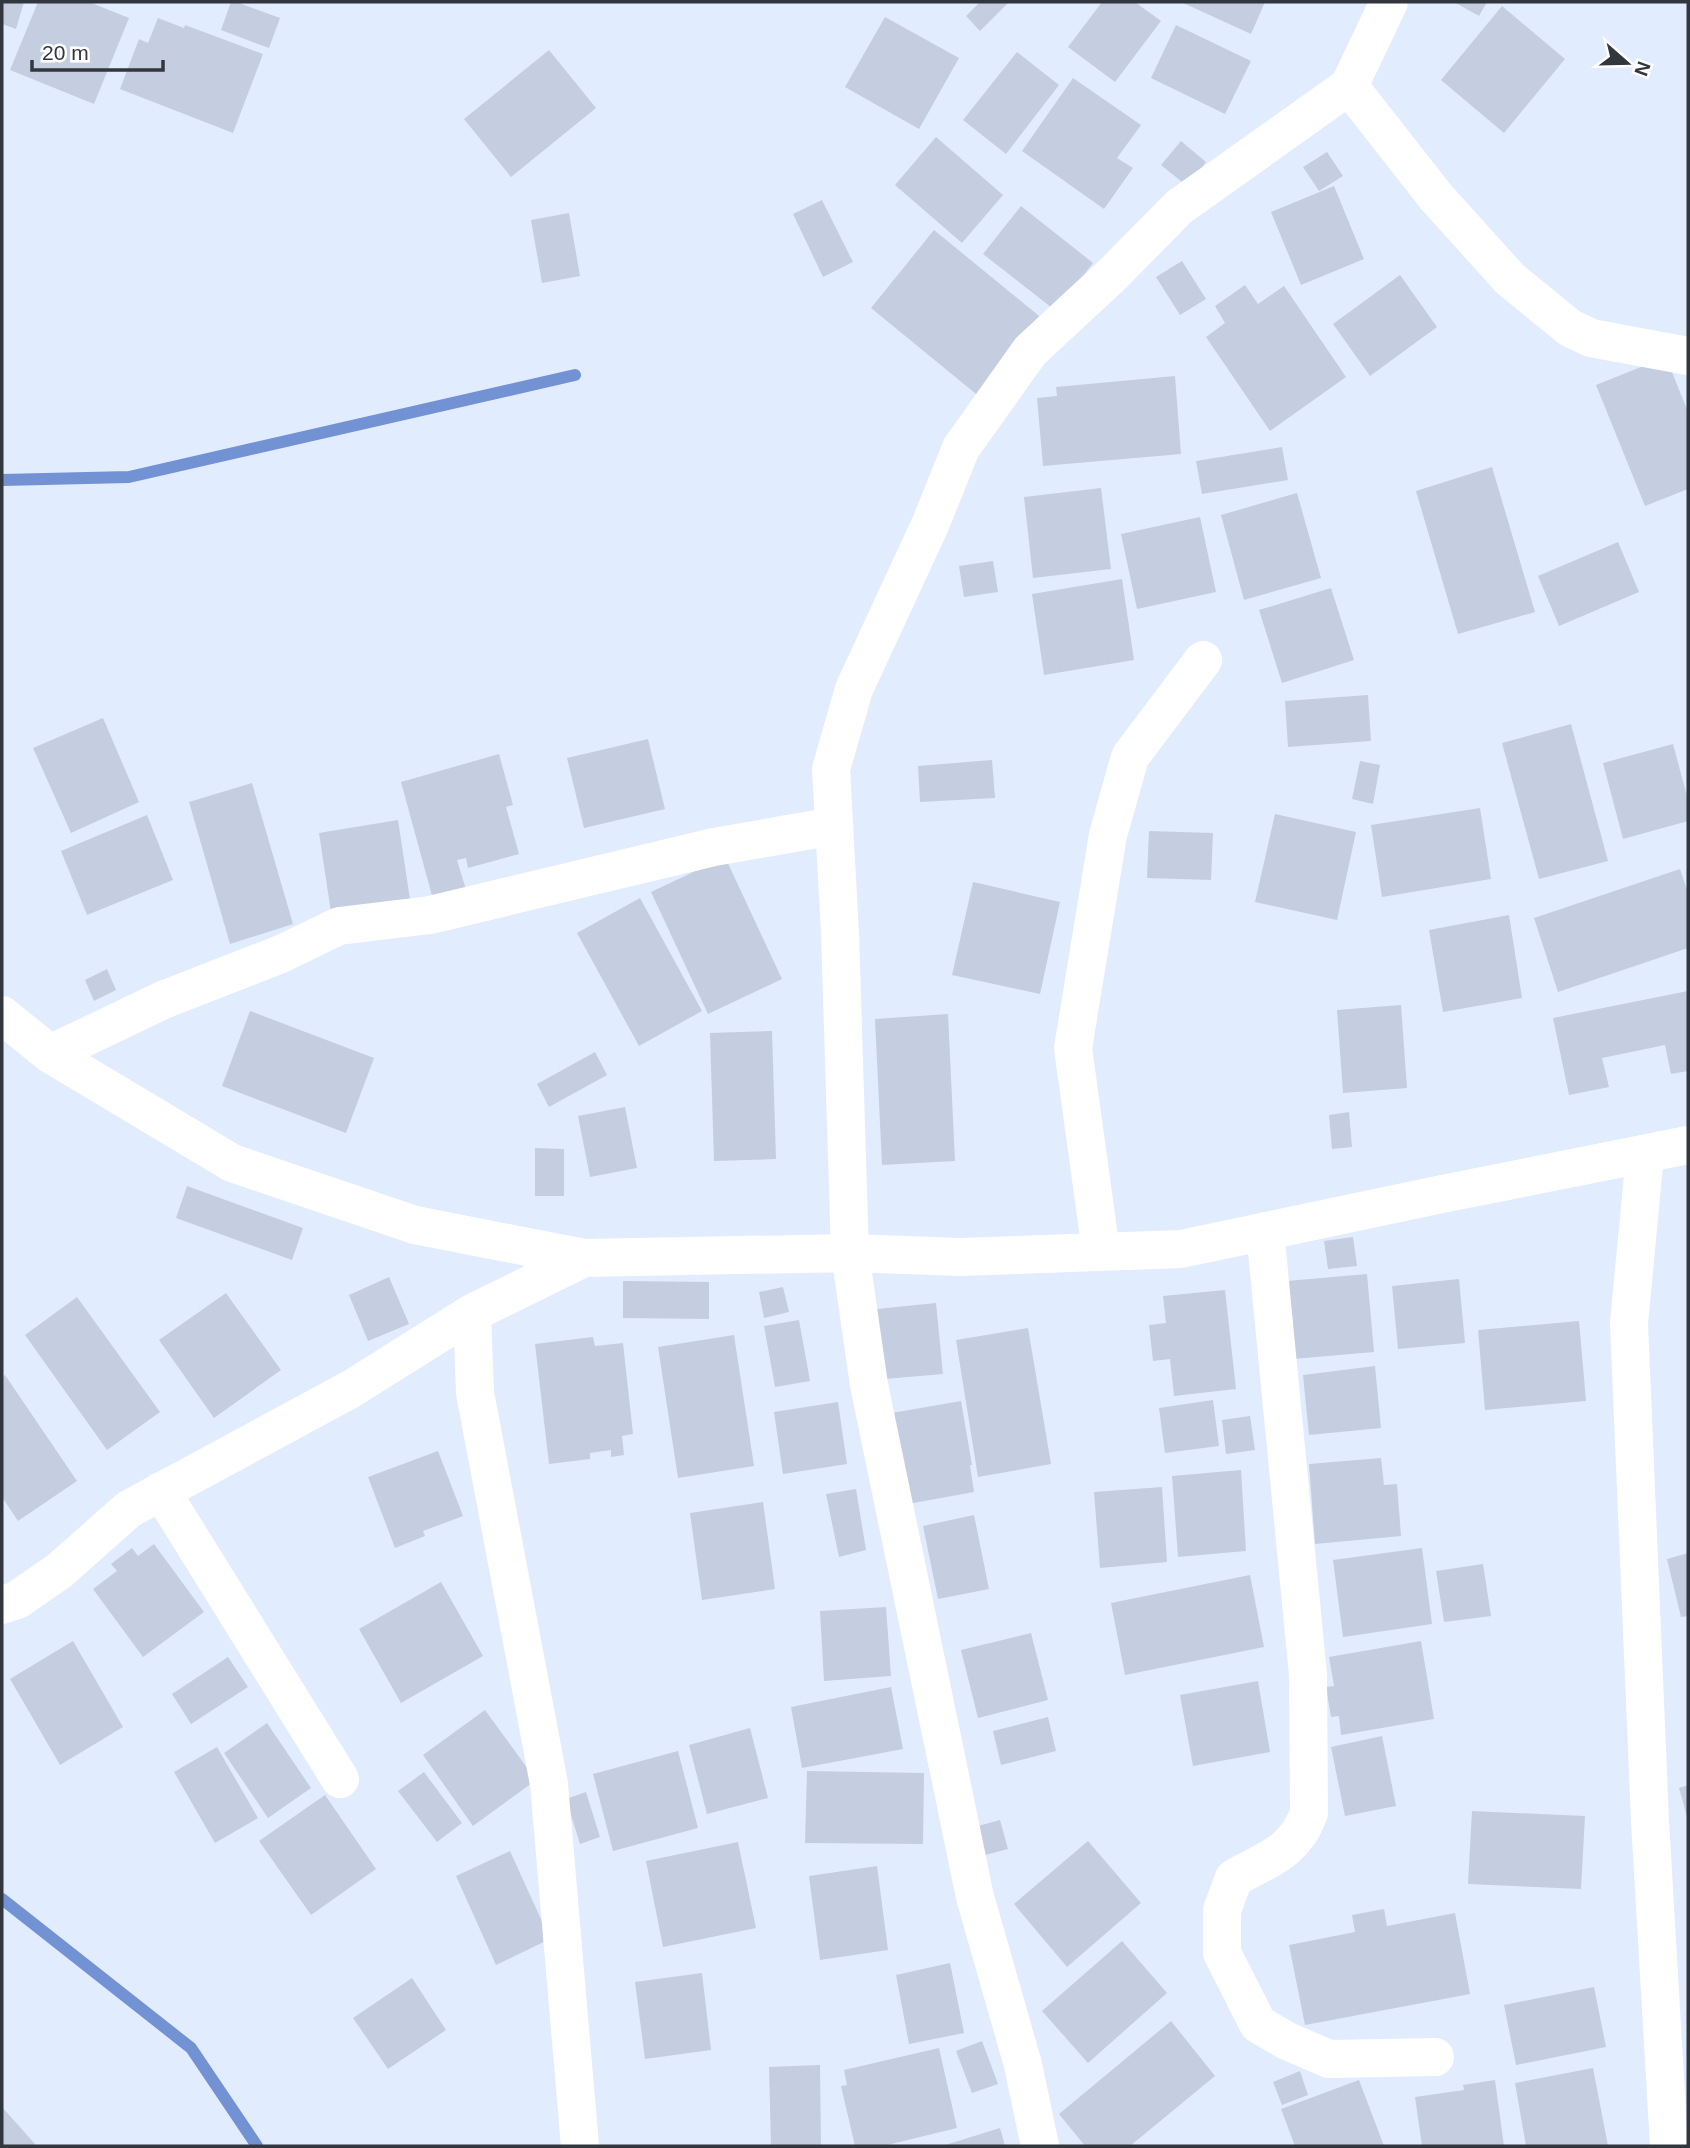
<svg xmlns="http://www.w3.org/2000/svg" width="1690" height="2148" font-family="Helvetica,sans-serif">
<rect width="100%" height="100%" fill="#e2ecff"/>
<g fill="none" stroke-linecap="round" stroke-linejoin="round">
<path stroke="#7292d4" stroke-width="12" d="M2,480L129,477L575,375
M2,1899L191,2048L257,2146"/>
</g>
<path fill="#c4cee0" d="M2,2H24L16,29L2,24Z
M38,2H89L129,18L94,104L10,70Z
M231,2H236L280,18L269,48L221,30Z
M980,2H1009L980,31L966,16Z
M1102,2H1135L1161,21L1115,82L1068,47Z
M1181,2H1265L1251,34Z
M1454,2H1487L1479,16Z
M1502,6L1565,59L1504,133L1441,80Z
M885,17L959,58L919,129L845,87Z
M158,18L184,28L185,25L263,54L233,133L120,89L139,39L148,43Z
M1176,25L1251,61L1225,114L1151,78Z
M549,50L596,108L511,177L464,119Z
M1017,52L1059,85L1006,154L963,120Z
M1073,78L1141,125L1117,158L1133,168L1104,209L1022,151Z
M936,137L1003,195L962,243L895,185Z
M1181,141L1206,162L1187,186L1161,165Z
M1327,152L1343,176L1319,191L1303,167Z
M1334,186L1364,259L1301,285L1271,212Z
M822,200L853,262L823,277L793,214Z
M1021,206L1093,263L1056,311L983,254Z
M569,213L580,276L542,283L531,220Z
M934,230L1044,320L981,398L871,308Z
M1182,261L1206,299L1180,315L1156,277Z
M1400,275L1437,327L1370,376L1333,324Z
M1245,285L1258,304L1284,286L1346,377L1270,431L1206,337L1225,323L1215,306Z
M1666,357L1688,412V489L1645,506L1596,385Z
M1175,376L1181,454L1043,466L1037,398L1057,396L1056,387Z
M1282,447L1288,480L1202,494L1196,461Z
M1492,467L1535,612L1458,634L1416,491Z
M1101,488L1111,569L1033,578L1024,497Z
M1297,493L1321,578L1244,600L1221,515Z
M1200,517L1216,592L1137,609L1121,534Z
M1618,542L1639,592L1559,626L1538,576Z
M993,561L998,592L964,597L959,566Z
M1122,579L1134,660L1044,675L1032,594Z
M1331,588L1354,660L1282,683L1259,610Z
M1368,695L1371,741L1288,747L1285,701Z
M103,718L139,802L71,833L33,748Z
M1571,724L1608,861L1539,879L1502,743Z
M648,739L665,809L584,828L567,758Z
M1673,744L1688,800V821L1623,839L1603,763Z
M499,754L513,805L506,807L519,854L468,868L466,858L457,860L467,893L434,903L401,782Z
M992,760L995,798L920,802L918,766Z
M1360,761L1380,765L1373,804L1352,799Z
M252,783L293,924L230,944L189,802Z
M1480,808L1491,879L1382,897L1371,825Z
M1275,814L1356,832L1337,920L1255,902Z
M147,815L173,880L87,915L61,851Z
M398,820L411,906L332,919L319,833Z
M1149,831L1213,833L1211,880L1147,878Z
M725,857L782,979L708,1014L651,892Z
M1680,869L1688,893V948L1558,992L1534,918Z
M973,882L1060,902L1040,994L952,975Z
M640,898L702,1011L639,1046L577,933Z
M1509,915L1522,998L1443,1012L1429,930Z
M107,969L116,990L94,1001L85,980Z
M1688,991V1071L1671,1074L1665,1045L1602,1058L1609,1087L1569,1095L1553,1018Z
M1401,1005L1407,1088L1343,1093L1337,1010Z
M250,1011L374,1058L346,1133L222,1086Z
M948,1014L955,1161L882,1165L875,1019Z
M772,1031L776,1159L714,1161L710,1033Z
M595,1052L607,1075L549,1107L537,1084Z
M625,1107L637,1168L590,1177L578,1116Z
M1349,1112L1352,1147L1332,1149L1329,1115Z
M535,1148L564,1149V1196H535Z
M187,1186L303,1228L292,1260L176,1218Z
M1353,1237L1357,1266L1328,1269L1324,1241Z
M1367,1274L1374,1352L1293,1359L1287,1281Z
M389,1277L409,1324L368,1341L349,1295Z
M1459,1279L1465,1343L1398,1349L1392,1286Z
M623,1281L709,1282V1319L623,1318Z
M783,1287L789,1312L764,1318L759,1292Z
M1225,1290L1236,1389L1174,1396L1170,1359L1153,1361L1149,1325L1166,1323L1163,1296Z
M226,1293L281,1370L214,1418L159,1340Z
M77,1297L160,1412L107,1450L25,1335Z
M936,1303L943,1374L873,1380L867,1310Z
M799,1320L810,1381L775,1387L764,1326Z
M1579,1321L1586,1401L1485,1410L1478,1330Z
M1028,1328L1051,1464L978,1477L956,1340Z
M734,1335L754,1466L678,1478L658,1347Z
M593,1337L595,1346L623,1343L633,1434L622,1436L624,1455L611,1457V1450L590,1453V1459L549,1464L535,1344Z
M1375,1366L1381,1428L1309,1435L1303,1375Z
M5,1375L77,1481L18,1521L2,1497V1377Z
M1213,1400L1219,1446L1165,1453L1159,1408Z
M961,1401L972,1465H970L974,1492L908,1504L892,1413Z
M838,1402L847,1464L783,1474L774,1412Z
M1250,1416L1255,1450L1226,1454L1222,1420Z
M438,1451L463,1516L423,1531L425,1536L395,1548L368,1477Z
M1381,1458L1384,1485L1397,1484L1401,1536L1315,1544L1309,1464Z
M1241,1470L1246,1551L1178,1557L1172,1476Z
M1162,1487L1167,1562L1100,1568L1094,1492Z
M856,1489L866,1550L839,1557L826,1494Z
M763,1502L775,1589L702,1600L690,1513Z
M974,1515L989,1589L938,1599L923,1526Z
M154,1544L204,1612L143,1657L93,1589L117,1571L111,1564L132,1548L138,1556Z
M1422,1548L1432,1624L1343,1637L1333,1560Z
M1688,1553V1616L1681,1617L1667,1559Z
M1483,1564L1491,1616L1444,1622L1436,1571Z
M1250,1575L1264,1647L1125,1675L1111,1603Z
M441,1582L483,1656L401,1703L359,1629Z
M886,1607L891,1676L824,1681L820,1611Z
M1031,1633L1048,1700L978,1718L961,1650Z
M73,1641L123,1727L60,1765L10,1679Z
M1421,1641L1434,1719L1341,1735L1339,1716L1331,1717L1326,1687L1334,1686L1329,1657Z
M228,1657L248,1687L191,1724L172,1694Z
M1258,1681L1270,1752L1193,1766L1180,1695Z
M891,1687L903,1749L802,1768L791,1707Z
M485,1710L536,1780L473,1826L423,1755Z
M1048,1717L1056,1751L1001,1765L993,1731Z
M267,1723L311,1788L268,1818L224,1753Z
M750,1728L768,1798L707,1814L689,1745Z
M1382,1736L1396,1806L1345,1816L1331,1747Z
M217,1747L258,1818L215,1843L174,1772Z
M678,1751L698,1828L613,1851L593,1774Z
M807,1771L924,1773L923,1844L805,1843Z
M424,1772L462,1823L437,1842L398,1791Z
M1688,1785V1817H1687L1679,1788Z
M586,1792L600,1837L580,1844L566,1799Z
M325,1795L376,1869L311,1915L259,1841Z
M1472,1811L1585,1816L1581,1889L1468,1884Z
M1000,1820L1008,1849L974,1858L967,1829Z
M1088,1841L1141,1903L1067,1967L1014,1904Z
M738,1842L756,1928L663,1947L646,1861Z
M510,1851L550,1939L496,1965L456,1876Z
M877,1866L888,1950L820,1960L809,1876Z
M1384,1909L1387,1926L1455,1913L1470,1994L1305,2025L1289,1945L1355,1932L1352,1915Z
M1122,1941L1167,1993L1088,2063L1042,2011Z
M950,1963L964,2033L909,2044L896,1975Z
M702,1973L711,2050L645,2059L635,1982Z
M412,1978L446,2030L388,2069L353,2018Z
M1594,1987L1606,2047L1516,2065L1504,2005Z
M1171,2021L1215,2076L1130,2146H1085L1059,2114Z
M982,2041L998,2084L972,2093L956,2051Z
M939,2048L957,2128L883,2146H855L841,2086L847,2085L844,2070Z
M820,2065L821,2146H771L769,2067Z
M1593,2068L1608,2146H1526L1515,2083Z
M1300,2071L1308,2095L1282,2105L1273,2082Z
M1359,2080L1384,2146H1295L1281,2109Z
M1495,2080L1504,2146H1422L1415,2097L1464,2090L1463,2085Z
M2,2107L35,2144L33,2146H2Z
M1000,2128L1005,2146H942Z"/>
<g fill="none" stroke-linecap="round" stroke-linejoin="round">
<path stroke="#fff" stroke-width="38" d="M1349,86L1436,197L1510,279L1570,328L1591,338L1688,356
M2,1015L50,1054L232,1163L415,1225L584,1258L850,1253L960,1257L1181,1249L1442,1194L1688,1145
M50,1054L163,1000L281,954L339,926L430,915L714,847L834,826
M1645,1154L1629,1323L1650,1821L1669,2146
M1265,1231L1308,1675L1309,1813C1295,1852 1268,1859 1234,1878L1222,1910V1953L1258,2024L1287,2041L1329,2059L1435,2057
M1101,1252L1073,1048L1108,835L1130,757L1203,660
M472,1313L475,1393L549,1784L580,2146
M161,1491L340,1779
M2,1605L17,1600L59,1571L129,1509L351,1389L472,1313L584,1258
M1040,2146L1023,2065L975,1897L869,1385L850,1253L840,933L831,769L854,689L930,525L961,448L1030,351L1113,274L1179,207L1349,86L1389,2"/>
</g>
<rect width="1690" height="2148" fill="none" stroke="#32363d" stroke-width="7"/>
<g transform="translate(1627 63) rotate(110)" stroke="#ffffff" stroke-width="5" paint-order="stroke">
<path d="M0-5L12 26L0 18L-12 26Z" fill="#32363d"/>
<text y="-10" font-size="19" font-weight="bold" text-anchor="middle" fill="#32363d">N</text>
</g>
<path d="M32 60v10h131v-10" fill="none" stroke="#32363d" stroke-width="3.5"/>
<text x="42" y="60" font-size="21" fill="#32363d" stroke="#ffffff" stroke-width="5" paint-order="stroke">20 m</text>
</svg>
